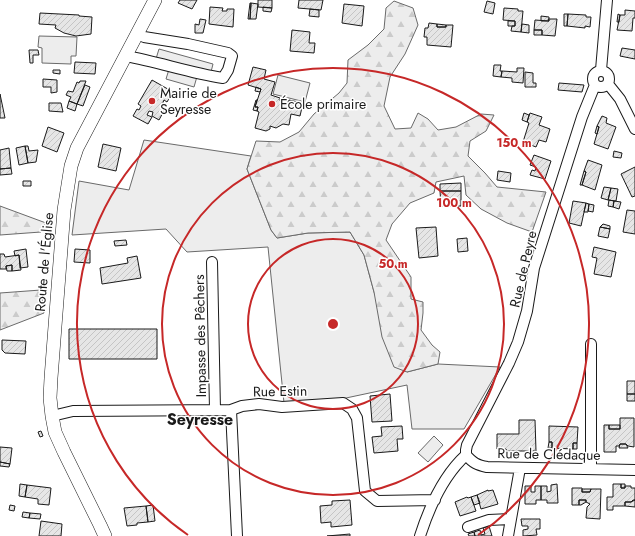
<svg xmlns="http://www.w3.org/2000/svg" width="635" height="536" font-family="Jost,sans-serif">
<defs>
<pattern id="forest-firs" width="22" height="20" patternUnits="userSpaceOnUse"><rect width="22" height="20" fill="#ededed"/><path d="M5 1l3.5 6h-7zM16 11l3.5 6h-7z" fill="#cbcbcb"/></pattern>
<pattern id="building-hatch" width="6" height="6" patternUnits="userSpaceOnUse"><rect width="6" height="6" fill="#e6e6e6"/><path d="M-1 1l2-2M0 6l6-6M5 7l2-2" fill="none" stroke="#c5c5c5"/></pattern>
</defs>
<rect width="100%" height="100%" fill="#fff"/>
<path fill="#ededed" stroke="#6a6a6a" d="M39,36L77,37L76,56H71V64L42,63V48L38,47Z
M159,49L213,64L210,76L198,73L194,87L166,79L170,66L155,62Z
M278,75L310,83L305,102L273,94Z
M144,140L251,156L247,169L271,230L277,238L308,233L350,232L364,255L374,292L407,372L438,364L500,367L464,429H412L407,385L346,398L284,403L268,247L187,252L166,229L72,235L79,181L129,190Z
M434,436L443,445L428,462L418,453Z"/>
<path fill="url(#forest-firs)" stroke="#6a6a6a" d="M394,1L413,8L418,25L405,54L390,77L384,106L395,129L411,128L418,113L428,119L438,130L456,127L481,114L494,115L486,131L470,141L468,156L485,173L497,187L546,192L532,232L507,223L481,209L466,195L464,176L436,182L434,193L410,203L392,224L386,240L411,277V299L423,302V313L421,330L432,345L440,352L438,364L407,372L394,367L382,337L374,292L364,255L350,232L308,233L277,238L271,230L247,169L256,141L280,142L299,132L314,114L339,93L347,83L348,60L368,45L384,29L386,8Z
M0,206L46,223L41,232L0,235Z
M41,290L44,313L0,330V293Z"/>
<path fill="url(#building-hatch)" stroke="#1a1a1a" d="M180,0H197L192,9L178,3Z
M258,0H272V8L258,7Z
M299,0H323L321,10L298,8Z
M487,1L495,3L493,14L484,12Z
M250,3H251L250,19H248Z
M251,3L258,4L256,19H250Z
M344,4L364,6L362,26L342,23Z
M210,7L223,8L222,11H227V9H234L233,27L209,24Z
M263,7L272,8L271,12L263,11Z
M504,8L518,9V11H523L521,32L511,31L512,26H515V21L503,20Z
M310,9L319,10V17L309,16Z
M625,10L635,11V18H633L632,31L617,30L620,15H625Z
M40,13L79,15V16L92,17L91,34L76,36L64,33L55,28L56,25L39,24Z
M564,14H568L567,26H564Z
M568,14L586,15V17H591L590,27L585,26V28L567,26Z
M618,14L620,15L619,22H617Z
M541,16L549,17V21H541Z
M200,19L206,20L203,33H195V24L199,25Z
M548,19H557L555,36L542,35V30H534L535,20L549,21Z
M508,21H515V26H508Z
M429,23L437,24V27H446V25H453L451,47L427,45V37H424L425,28H428Z
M437,24L446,25V27H437Z
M522,24L529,25V33L521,32Z
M292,30L310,32L309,43H315L314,53L290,51Z
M534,30H542V35H534Z
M622,48L635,50V59L620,56Z
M29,50H38L39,55H33V63H30Z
M75,62L96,63L95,74L74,73Z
M494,65H501L500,71H502L501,77L493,76Z
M253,67L266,70L264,79L275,82L271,95L280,98L279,100L288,102L289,100L303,103L300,116L291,114L289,125L283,124L276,128L270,126V129L266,131L255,128L259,112L257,111L258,107H255L261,89L248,85Z
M517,68H524L523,83L512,82V78L501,77L502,71L517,72Z
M53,70H60V74L53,73Z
M525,72L533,73V83H536V87H525Z
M43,79L57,80V92L51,93V87H43Z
M152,80L173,92L167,102L164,100L162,105L166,107L159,120L152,116L153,112L149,111L147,115L152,117L148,124L133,116L137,109L139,110L141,106L138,104Z
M80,81H86L77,104L69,101L71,97L66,95L68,91L73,92L77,82L79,83Z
M559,83L584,85L582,92L558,90Z
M85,85L90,87L83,106L77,104Z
M256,87L261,89L260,92L255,91Z
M0,94L5,118H0Z
M256,100H257L255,107H258L257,111L253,110Z
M69,101L77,104L75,111L67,108Z
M49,103H61L63,112L49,111Z
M524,113L529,115L527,122L522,120Z
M530,113L542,117L539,125L550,129L546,142L539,140L536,147L523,142L529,123L527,122Z
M602,116L607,118L606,123L616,127L608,149L594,144L599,127L597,126Z
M597,126L599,127L597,134L595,133Z
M48,127L64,133L57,152L42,146Z
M103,144L121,148L116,171L98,167Z
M25,146L28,163L19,165L16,148Z
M25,146H28L29,151L38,150L36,162L28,163Z
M9,148L11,168L0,169V150Z
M614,151L622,153L621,158L613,157Z
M534,155L551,161L545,179L530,175L532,170L535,171L536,167L530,165Z
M588,160L602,165L595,190L582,185L586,172L584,171Z
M635,167V196L632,197L621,174Z
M11,168L12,174L0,175V169Z
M498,171L511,173L510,182L497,180Z
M584,171L586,172L582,185H580Z
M23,181H31V186H23Z
M461,183V191H440V184Z
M604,187L611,188L608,200L601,198Z
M611,188L618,189L616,201L608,200Z
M440,191H461V206H441Z
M609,200L614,201L613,207L608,206Z
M573,201L586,203L581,226L569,223Z
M614,201L621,202L619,209L613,207Z
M586,203L589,204L588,212H584Z
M589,204L594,205L593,212L588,211Z
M627,210L635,211V234L623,232Z
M603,224L610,226V229L600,227Z
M436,227L438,256L419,258L416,228Z
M600,227L610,229L608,238L598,236Z
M467,238L468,251L458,252L457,239Z
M126,240L127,245L115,246L114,241Z
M594,247L616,252L611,277L594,274L597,258L592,257Z
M26,249L28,267L20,268L19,255L15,256L14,251Z
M75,249L90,250V263L74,262Z
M0,254H4L5,257L19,255L21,270L12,271V265L6,266V269H0Z
M137,256L141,278L102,284L100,268L128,263L127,258Z
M12,265V271H7L6,266Z
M69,329H157V359H69Z
M2,340L26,341L25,354L5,353L2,350Z
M627,381H635V394H627Z
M390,394L392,421L372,422L370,396Z
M627,394H635V401H627Z
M620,418H634V447L628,446L626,444H620L619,446H616V452H604V425H609V429H620Z
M519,420H535L536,451H507L506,449H497V434H519Z
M609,425H620V429H609Z
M402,426L403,439H397L398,451L374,453L372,437L382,436L381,427Z
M549,426L578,427L577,443H573V449L552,448V442H549Z
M41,431L43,436L40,437L38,432Z
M549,442H552V448H548Z
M573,443H577V449H573Z
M620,444H626L628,448H619Z
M0,447L12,448L10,464L0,462Z
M0,462L10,464L9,467L0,466Z
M20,484L27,485L25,497L19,496Z
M557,484L558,503H547V500H541V486H547V492L551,491V485Z
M613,484H621V488H625V486H631V488H635V500L631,502H625V506H613V510H607V497H613Z
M621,484H625V488H621Z
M27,485L51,488L49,505L38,504V499L25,497Z
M525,486H531V492H535V486H541V500H536V504H525Z
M572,488H582V492H590L591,489H601L600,519L586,518L587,507L590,504L586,502V500H579V505H572Z
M582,489H591L590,492H582Z
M488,490V491L493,490L498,504L481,509L477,495Z
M477,495L480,503L474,505L471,497Z
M467,497L468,498L471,497L476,511L460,516L455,502Z
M350,500L352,525L331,527V522L321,523L320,506L332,505V501Z
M579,500H586V502L581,505H579Z
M633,500H635V507L625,506V502H631Z
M10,505L15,506L14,511L9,510Z
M153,505L155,521L148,522L146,506Z
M146,506L148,522L137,523V525L127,526L124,508Z
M23,512L30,513L29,518L22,517Z
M30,513L41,514L40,519L29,518Z
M521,519H540V529H536L537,535L523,536V530L528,529V526H522Z
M41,521L62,524L61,536H39Z
M489,526L492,536H475L474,532L480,530L481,535L485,534L483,528Z
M474,532L475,536H469L468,534Z
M350,534V536H327Z"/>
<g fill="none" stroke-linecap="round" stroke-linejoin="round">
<g stroke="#1a1a1a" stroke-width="12">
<path id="minor" d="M126,56C159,62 190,73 223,78L228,70L232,56L228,53L188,44L144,37L138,34
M601,70L607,0
M593 79a8 8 0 1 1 16 0a8 8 0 1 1-16 0Z
M608,84L620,99L635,129
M212,262L215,410
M591,344V469
M231,410L237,536
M52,416L73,411L231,410L242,406L259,404L282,407L343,403L352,409L357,418L365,491L377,501L435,500
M466,455V450L467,445L509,363L518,342L527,311L534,268L582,117L595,85
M466,455C473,463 477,465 487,467L635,470
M468,527L489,520L511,519
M420,536C429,508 444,475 466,455
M508,536L520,468"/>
</g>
<g stroke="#1a1a1a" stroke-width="14">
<path id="tertiary" d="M105,536L100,525L64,452L55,432L52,416L50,398L51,378L64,210L71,166L77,148L155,0"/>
</g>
<use href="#minor" stroke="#fff" stroke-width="10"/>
<use href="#tertiary" stroke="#fff" stroke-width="13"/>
</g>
<g fill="none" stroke="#c62828" stroke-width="2">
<circle cx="333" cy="324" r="85"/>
<circle cx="333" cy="324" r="171"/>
<path d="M188 535A256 256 0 1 1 478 535"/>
</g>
<g fill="#c62828" stroke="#fff" stroke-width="1.5">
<circle cx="152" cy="101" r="4"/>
<circle cx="272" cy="104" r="4"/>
</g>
<g text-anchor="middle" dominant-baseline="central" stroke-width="3" stroke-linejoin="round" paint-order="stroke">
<g font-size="14" fill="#1a1a1a" stroke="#fff" text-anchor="start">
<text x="160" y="93">Mairie de<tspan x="160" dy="16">Seyresse</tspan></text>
<text x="280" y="104">École primaire</text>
</g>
<g font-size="14" fill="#1a1a1a" stroke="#fff">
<text transform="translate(44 262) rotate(-85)">Route de l'Église</text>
<text transform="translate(523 269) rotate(-77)">Rue de Peyre</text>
<text transform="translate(200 336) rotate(-91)">Impasse des Pêchers</text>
<text transform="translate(280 391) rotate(-1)">Rue Estin</text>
<text transform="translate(549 454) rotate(1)">Rue de Clédaque</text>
</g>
<g font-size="16" font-weight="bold" fill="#1a1a1a" stroke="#fff">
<text x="200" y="419">Seyresse</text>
</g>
</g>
<circle cx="333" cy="324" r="6" fill="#c62828" stroke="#fff" stroke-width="2"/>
<g font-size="12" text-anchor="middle" font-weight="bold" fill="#c62828" stroke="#fff" stroke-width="3" stroke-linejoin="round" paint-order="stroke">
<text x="514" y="147">150 m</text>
<text x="454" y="207">100 m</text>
<text x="393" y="268">50 m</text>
</g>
</svg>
